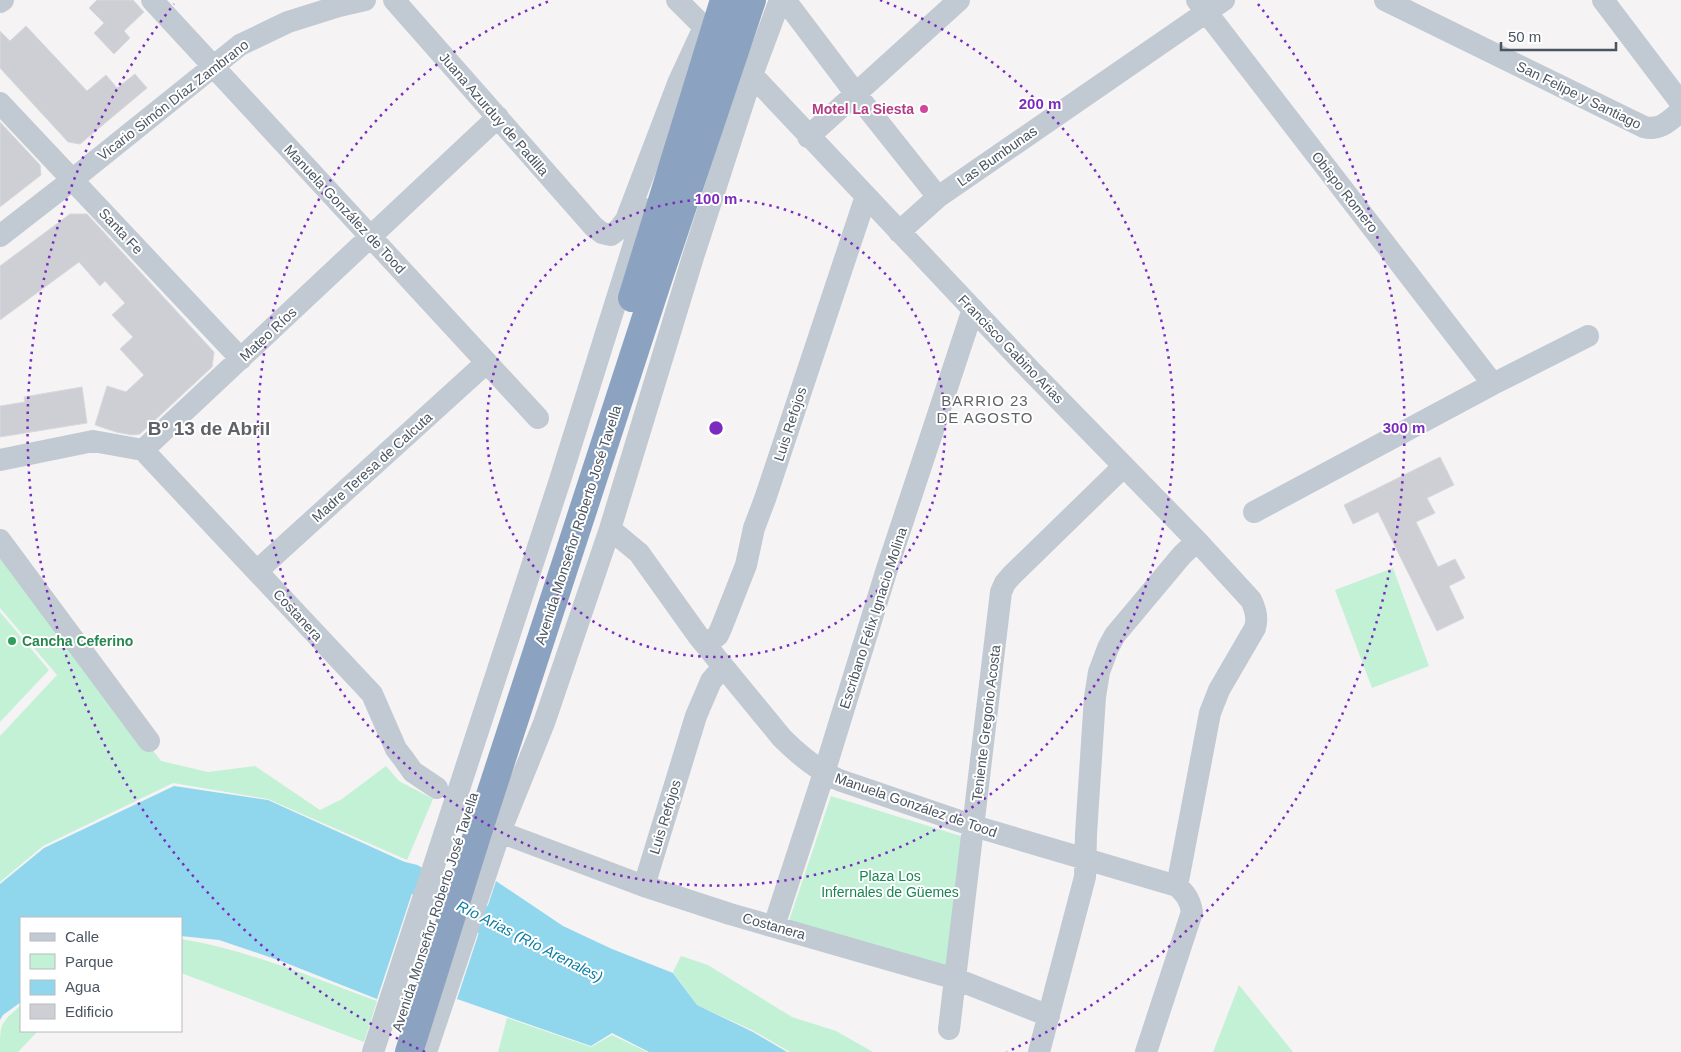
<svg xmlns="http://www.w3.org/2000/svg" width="1681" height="1052" font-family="Arial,sans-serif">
<rect width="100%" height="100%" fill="#f5f3f3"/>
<path fill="#c3f1d6" d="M0,552L161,761L208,772L255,766L320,810L342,799L386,766L399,781L433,799L407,860L268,799L173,783L43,846L0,882V736L57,675L0,608Z
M1393,568L1429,666L1372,688L1335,590Z
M0,612L49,670L0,722Z
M831,796L964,837L948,973L789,921Z
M181,939C249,950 313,978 377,1001L364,1042L181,973Z
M681,956L708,965L792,1017L836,1031L873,1052H790L754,1031L697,1005L673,972Z
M1239,985L1293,1052H1213Z
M21,1005V1031H38L18,1052H0C0,1022 0,1024 21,1005Z
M507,1018L591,1047L612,1035L647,1052H498Z"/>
<path fill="#90d7ee" d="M174,786L268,800L420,869L377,999L281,961L219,940L181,936V918H21V1002L3,1015L0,1020V884L44,848Z
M496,881L563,926L612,949L673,973L697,1005L753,1032L787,1052H649L612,1033L591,1046L457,999Z"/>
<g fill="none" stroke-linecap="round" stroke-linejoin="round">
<path stroke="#90d7ee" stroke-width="28" d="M379,870L412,878L496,927L517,937"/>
</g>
<path fill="#cdcfd5" stroke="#d7d9de" d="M97,0H133L144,12L124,31L130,38L114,54L94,33L104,23L89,8Z
M26,26L87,91L106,75L117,88L135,74L147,88L80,144L68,142L0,68V31L10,41Z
M0,122L40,165L41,175L0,207Z
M70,214H87L214,352L212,367L140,434L132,435L116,432L95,425L107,386L126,392L144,375L120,349L133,337L112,315L125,303L105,281L100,286L79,262L0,320V266Z
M82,387L87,423L0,437V406L25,402L24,397Z
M1440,457L1454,485L1427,498L1435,513L1416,522L1438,567L1455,559L1465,578L1449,586L1464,618L1437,631L1378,512L1353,524L1344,505Z"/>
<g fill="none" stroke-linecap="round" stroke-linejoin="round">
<path stroke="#c1c9d2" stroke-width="22" d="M152,0L538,418
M394,0L594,227L602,233L611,235L619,229L626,220L679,81L704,27L677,0
M785,0L856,94L938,197
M1197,0L1493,384
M1385,0L1644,127C1660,131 1669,121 1681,111
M1603,0L1681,103
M0,2L3,0
M752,75L1032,372L1197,541L1251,600C1256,610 1258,618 1255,628L1219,690L1210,713L1177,886C1186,894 1190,900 1192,912L1146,1052
M0,103L241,359
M808,137L959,0
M899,232L938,197L1224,0
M0,236L72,180L240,45L288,22L339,6L365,0
M143,450L498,117
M143,450L372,694L396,749L403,758L413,772L437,788
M0,460L93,441L143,450
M1254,512L1493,384L1588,336
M610,529L639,553L699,637L782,738C799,755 817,770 839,780L974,826L1177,886
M0,540L149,741
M257,571L486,363
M706,645L718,635L722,626L746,565L754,528L765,499L866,196
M500,832L644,886L730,914L956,979L1049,1016
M644,886L696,716L711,681L723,667
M774,926L824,773L886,572L973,309
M949,1029L1001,592L1005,583L1012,575L1124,466
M373,1052L560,480L645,209
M426,1052L500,832L544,723L610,529L693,257L752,75L780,0
M1039,1052L1085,877L1086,834L1095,697L1099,672L1108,648L1115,635L1182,555L1197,541"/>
<path stroke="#8ba3c1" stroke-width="28" d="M632,298L724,0
M409,1052L478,832L660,274L752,0"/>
</g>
<g fill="none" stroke="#7b2cbf" stroke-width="2.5" stroke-dasharray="2.5 5">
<circle cx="716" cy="428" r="229"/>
<path d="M880 0A458 458 0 1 1 552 0"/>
<path d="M425 1052A688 688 0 0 1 174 4M1258 4A688 688 0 0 1 1007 1052"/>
</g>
<circle fill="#d1479c" stroke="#fff" stroke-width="2" cx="924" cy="109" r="5"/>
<circle fill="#2e9e5b" stroke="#fff" stroke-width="2" cx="12" cy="641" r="5"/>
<g text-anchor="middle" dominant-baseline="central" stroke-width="4" stroke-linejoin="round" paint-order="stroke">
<g font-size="14" fill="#4a5561" stroke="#fff">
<text transform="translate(1579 95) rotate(26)">San Felipe y Santiago</text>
<text transform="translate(173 100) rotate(-38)">Vicario Simón Díaz Zambrano</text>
<text transform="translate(494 114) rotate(49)">Juana Azurduy de Padilla</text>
<text transform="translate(997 156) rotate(-35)">Las Bumbunas</text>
<text transform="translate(1345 192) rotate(52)">Obispo Romero</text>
<text transform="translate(345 209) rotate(47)">Manuela González de Tood</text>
<text transform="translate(121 231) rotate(47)">Santa Fe</text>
<text transform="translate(268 334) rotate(-43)">Mateo Ríos</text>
<text transform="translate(1011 349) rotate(46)">Francisco Gabino Arias</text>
<text transform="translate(790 424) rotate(-72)">Luis Refojos</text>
<text transform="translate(372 467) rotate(-42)">Madre Teresa de Calcuta</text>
<text transform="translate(578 525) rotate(-72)">Avenida Monseñor Roberto José Tavella</text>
<text transform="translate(298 615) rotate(47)">Costanera</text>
<text transform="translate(873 618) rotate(-72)">Escribano Félix Ignacio Molina</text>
<text transform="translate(986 723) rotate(-83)">Teniente Gregorio Acosta</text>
<text transform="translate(916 805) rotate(19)">Manuela González de Tood</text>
<text transform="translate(665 817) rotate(-73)">Luis Refojos</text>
<text transform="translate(435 912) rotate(-72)">Avenida Monseñor Roberto José Tavella</text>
<text transform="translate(774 926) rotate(16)">Costanera</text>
</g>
<g font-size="14" font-weight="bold" fill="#b23c85" stroke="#fff" text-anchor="end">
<text x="914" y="109">Motel La Siesta</text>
</g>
<g font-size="14" font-weight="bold" fill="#27864d" stroke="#fff" text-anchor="start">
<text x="22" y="641">Cancha Ceferino</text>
</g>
<g font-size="14" fill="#178652" stroke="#fff">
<text x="890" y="876">Plaza Los<tspan x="890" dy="16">Infernales de Güemes</tspan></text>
</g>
<g font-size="15" letter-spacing="1" fill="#5f6368" stroke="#fff">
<text x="985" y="400">BARRIO 23<tspan x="985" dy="17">DE AGOSTO</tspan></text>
</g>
<g font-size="15" font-style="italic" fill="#0c7da3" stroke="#fff">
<text transform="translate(530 941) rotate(27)">Río Arias (Río Arenales)</text>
</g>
<g font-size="19" font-weight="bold" fill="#5f6368" stroke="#fff">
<text x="209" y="428">Bº 13 de Abril</text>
</g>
</g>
<circle cx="716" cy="428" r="8" fill="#7b2cbf" stroke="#fff" stroke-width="2.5"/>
<g font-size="15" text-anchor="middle" font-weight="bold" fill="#7b2cbf" stroke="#fff" stroke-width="4" stroke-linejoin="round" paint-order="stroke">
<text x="1040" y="109">200 m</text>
<text x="716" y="204">100 m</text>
<text x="1404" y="433">300 m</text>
</g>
<rect x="20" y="917" width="162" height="115" fill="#ffffff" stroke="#b7bbc0"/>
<rect x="30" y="933" width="25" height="8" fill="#c1c9d2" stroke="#b7bbc0"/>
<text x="65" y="942" font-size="15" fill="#4a5561">Calle</text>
<rect x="30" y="954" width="25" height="15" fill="#c3f1d6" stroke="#b7bbc0"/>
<text x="65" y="967" font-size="15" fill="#4a5561">Parque</text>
<rect x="30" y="980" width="25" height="15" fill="#90d7ee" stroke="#b7bbc0"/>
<text x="65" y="992" font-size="15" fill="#4a5561">Agua</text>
<rect x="30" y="1004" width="25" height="15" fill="#cdcfd5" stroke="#b7bbc0"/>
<text x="65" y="1017" font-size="15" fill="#4a5561">Edificio</text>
<path d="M1501 42v8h115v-8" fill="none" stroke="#4a5561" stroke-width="2.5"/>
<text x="1508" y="42" font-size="15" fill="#4a5561" stroke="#ffffff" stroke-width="4" paint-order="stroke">50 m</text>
</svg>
